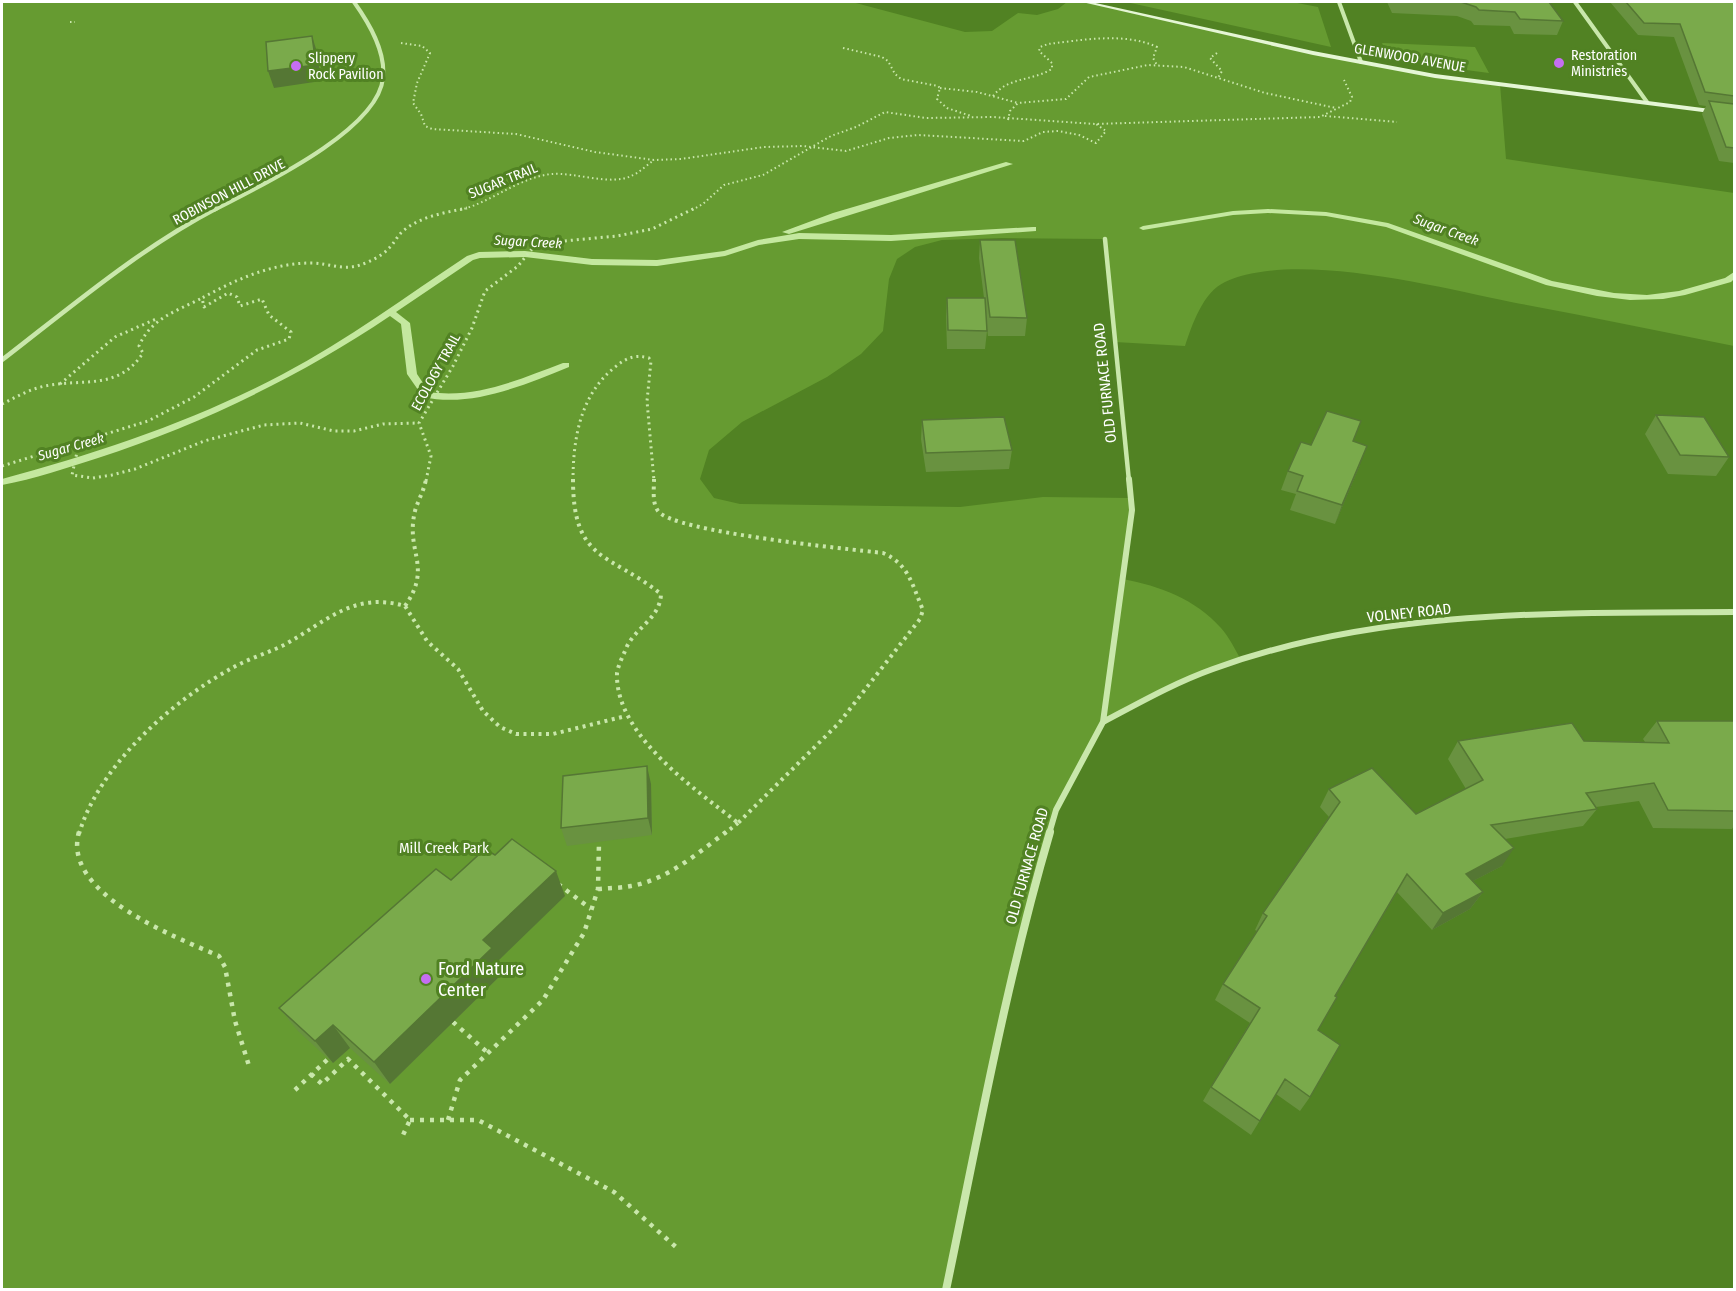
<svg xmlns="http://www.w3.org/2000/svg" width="1736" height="1291" font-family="'Fira Sans Condensed',sans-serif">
<rect width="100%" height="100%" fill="#518223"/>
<path fill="#669b31" d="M2,2H852L965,32L992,31L1018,13L1037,15L1058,9L1067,2H1085C1222,34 1360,66 1500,84L1506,159L1734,193V346C1660,331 1586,316 1511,302C1437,287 1294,250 1225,282C1203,292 1192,325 1185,346L1115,342L1105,239L1002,238L942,240L915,247L897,259L889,279L883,331L861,354L827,377L742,422L709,450L700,479L714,498L740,504L960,507L1043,497L1130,498L1123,579C1160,586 1195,599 1221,628C1229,637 1235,649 1241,660L1167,687L1103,722L1056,810L1030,899L946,1289H2Z
M1126,2H1292L1318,7L1331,47Z
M1382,43L1475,47L1489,73L1389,60Z"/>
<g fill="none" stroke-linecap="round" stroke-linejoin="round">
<path fill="#c4e89f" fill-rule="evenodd" d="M1006,162L1013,164L789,234L782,232L833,213Z
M1268,209L1326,212L1388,223L1552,281L1614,293L1647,295L1679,291L1725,278L1734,272V279L1731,282L1685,295L1663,299L1630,300L1597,296L1546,285L1386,227L1326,216L1268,213L1233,215L1143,230L1139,228L1143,226L1233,211Z
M1033,227H1036V231L891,241L799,239L759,245L725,256L657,266L592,265L525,257L480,258L473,260L396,312L410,323L417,374L429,392C476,399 520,379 563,363H569V367C524,385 472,408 423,397L407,374L401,324L390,316C299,377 202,424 98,458C67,468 34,479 2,485V479C98,453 194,421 283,374C348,340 406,296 467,256L479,252L525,251L592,259L657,260L724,251L758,240L799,233L891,235Z"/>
<path stroke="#c9e7ab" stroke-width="2" stroke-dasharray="1.5 3" stroke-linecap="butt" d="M70,22H75
M401,43L422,46L430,53L417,83L413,103L421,114L425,126L432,129L516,134L595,152L654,160L681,159L764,147L803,146L846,151L889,138L918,135L1024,141L1043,132L1058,131L1079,135L1096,143L1106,131L1096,124
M843,48L882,57L888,61L895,74L901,79L938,86L940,88L937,99L947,108L971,116
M1217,53L1210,58L1222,71L1218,78
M940,88L977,92L1018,103
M993,96C1008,77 1032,81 1052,69V63L1039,51L1040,47L1048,44C1082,40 1125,32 1157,47L1153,58L1157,65
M1325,116L1397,122
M1008,120L1010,111L1018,103L1066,99L1089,77L1148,65L1184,67L1265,93L1336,108
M460,210C492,202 519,177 552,174C574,172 611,186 631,176C639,173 647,165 654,160
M692,210L703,204L724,185L763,175L831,136L856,127L885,112L926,118L993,117L1095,124L1320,117L1350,102L1352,97L1344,80"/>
<path stroke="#c9e7ab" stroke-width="3" stroke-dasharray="2 4" stroke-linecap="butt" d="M60,384L115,337L156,319
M2,404C16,397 30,389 45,386C83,378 118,391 143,353L139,346C151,318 177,311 202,298
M79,443L72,475L93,478L112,475L135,469L204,441L264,425L300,423L334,431H354L383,424L419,423
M2,466L148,421L194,397L257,350L289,339L291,332L269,315L262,299L240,306L237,297L228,293L204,307L202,298C235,280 272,263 311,263C329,263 342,271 360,265C369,262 382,256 388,249C394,244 397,236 403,231C421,216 444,213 467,208
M426,481L431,456L419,423L453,366L472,328L485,291L518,266L531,250L553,242L617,236L652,229L695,208
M573,481C573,439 580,395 615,367C626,358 635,354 649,358L651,361L647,401L654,481"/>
<path stroke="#c9e7ab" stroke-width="4" stroke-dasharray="3 4.5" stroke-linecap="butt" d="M573,479C573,562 608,552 661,594C660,620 633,628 625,651C622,658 618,666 617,673C615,735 694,788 738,823
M654,479C654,489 652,503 658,511C673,532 849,549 883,553C909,564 912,585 923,610L920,619L839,723L738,823
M405,606C433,566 405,552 415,511C418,500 424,491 426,479
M79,834C99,765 173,700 234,667C250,658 268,653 284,645C326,622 353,591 405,606L427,641L458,669L483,711L500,727L516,734H553L626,716
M724,834L738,823"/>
<path stroke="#c9e7ab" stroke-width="4.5" stroke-dasharray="4 6" stroke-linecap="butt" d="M79,832C61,894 176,937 219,956L225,967L235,1021L250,1069
M558,884L591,909
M598,889C609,888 621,888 631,886C667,880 698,853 726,832
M453,1022L488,1053
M311,1074L322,1084L348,1059L410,1120L403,1135
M295,1090L328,1059
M410,1120H478L614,1192L676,1247
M448,1120L460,1080L543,1000L584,933L598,889L599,842"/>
<path stroke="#c9e7ab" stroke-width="4" d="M1339,2L1361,62
M1575,2L1647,102
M214,210C258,187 378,131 383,78C386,51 369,23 354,2"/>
<path stroke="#c9e7ab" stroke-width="4.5" d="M1105,239L1129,481
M2,360C72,306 139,249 217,208"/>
<path stroke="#c9e7ab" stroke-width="6" d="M1103,722C1139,703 1174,683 1213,669C1379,608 1560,613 1734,612
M1049,834L1056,810L1103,722L1132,510L1129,479"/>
<path stroke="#c9e7ab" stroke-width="8" d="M946,1290C978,1137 1006,982 1050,832"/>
<path fill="#e5f6d5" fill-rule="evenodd" d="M1082,2H1091L1313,51L1435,74L1734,112V116L1435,78L1313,55Z"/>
</g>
<path fill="#699240" d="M1387,2H1549L1563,21L1557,35L1514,34L1510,26L1474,25L1471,21L1457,16L1392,13Z
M1610,2H1734V163L1719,161L1702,114L1706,106L1699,105L1674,37L1638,35Z
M980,240L1027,318L1025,336H988L986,321L987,331L985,349H947L946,316L947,298H984L979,258Z
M1656,415L1729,457L1716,476L1668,474L1645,434Z
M922,420L1012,450L1009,469L926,472L921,439Z
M1354,442L1360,465L1335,524L1290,510L1296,494L1281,490L1288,471L1311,445Z
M1657,721H1734V826L1732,829L1653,828L1639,801L1596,807L1597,809L1583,826L1505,839L1502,866L1473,881L1483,892L1470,909L1432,930L1397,892L1335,996L1318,1030L1310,1097L1300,1111L1276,1094L1251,1135L1203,1101L1211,1087L1250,1023L1215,1000L1223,984L1257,931L1255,930L1263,913L1329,817L1320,807L1329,789L1416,814L1466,789L1448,759L1458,741H1584L1645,742L1643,739Z
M651,784L652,835L567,846L561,828Z
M451,880L565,896L498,961L504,972L390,1084L350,1048L333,1063L298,1031L279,1008Z"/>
<path fill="#557734" d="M312,36L317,52L321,81L274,88L268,71Z
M1367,446L1360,465L1335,524L1342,505Z
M647,766L651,784L652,835L648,818Z
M1514,848L1502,866L1454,891L1466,874Z
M556,871L565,896L498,961L504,972L390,1084L374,1062L483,940Z
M1483,892L1470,909L1432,930L1443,913Z
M333,1025L350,1048L333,1063L315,1041Z"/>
<path fill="#7aaa4b" stroke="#557734" stroke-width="1.5" d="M1455,2H1549L1563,21L1520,19L1515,12L1479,10L1476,7L1461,2Z
M1626,2H1734V96L1705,92L1680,24L1644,23Z
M312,36L316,65L268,71L266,42Z
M1709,101L1734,104V148L1726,147Z
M980,240H1015L1027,318L990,317Z
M947,298H985L987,331L948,330Z
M1327,411L1361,421L1353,441L1367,446L1342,505L1297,491L1303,476L1288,471L1301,442L1311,445Z
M1656,415L1704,417L1729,457L1680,455Z
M1004,417L1012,450L926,453L922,420Z
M1657,721H1734V811L1668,810L1654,783L1586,793L1597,809L1491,825L1514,848L1466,874L1483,892L1443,913L1407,874L1335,996L1337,997L1318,1030L1340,1045L1310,1097L1285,1079L1260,1121L1211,1087L1260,1008L1223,984L1267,916L1263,913L1340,802L1329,789L1372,768L1416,814L1483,780L1458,741L1572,723L1584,741L1669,743Z
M647,766L648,818L561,828L563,776Z
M512,839L556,871L483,940L492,948L374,1062L333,1025L315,1041L279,1008L436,869L451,880L485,849L495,855Z"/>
<g fill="#c56ef2" stroke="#518223" stroke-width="2">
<circle cx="1559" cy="63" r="6"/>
<circle cx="296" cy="66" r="6"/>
<circle cx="426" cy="979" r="6"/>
</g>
<g text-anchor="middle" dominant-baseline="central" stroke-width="6" stroke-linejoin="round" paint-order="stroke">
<g font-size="14" fill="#fff" stroke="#518223" text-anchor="start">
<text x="1571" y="55">Restoration<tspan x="1571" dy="16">Ministries</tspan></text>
<text x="308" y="58">Slippery<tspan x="308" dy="16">Rock Pavilion</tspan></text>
</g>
<g font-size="14" fill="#fff" stroke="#518223">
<text transform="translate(1410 58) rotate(10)">GLENWOOD AVENUE</text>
<text transform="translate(503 181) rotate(-22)">SUGAR TRAIL</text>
<text transform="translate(229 192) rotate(-28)">ROBINSON HILL DRIVE</text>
<text transform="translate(436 372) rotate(-61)">ECOLOGY TRAIL</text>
</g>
<g font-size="14" font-style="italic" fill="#fdfefb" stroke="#518223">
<text transform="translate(1446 230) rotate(20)">Sugar Creek</text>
<text transform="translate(528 242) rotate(3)">Sugar Creek</text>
<text transform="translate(71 447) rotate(-16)">Sugar Creek</text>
</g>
<g font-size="15" fill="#fff" stroke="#518223">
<text transform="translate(1105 383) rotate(-96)">OLD FURNACE ROAD</text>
<text transform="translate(1409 613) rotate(-6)">VOLNEY ROAD</text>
<text transform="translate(1027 866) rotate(-74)">OLD FURNACE ROAD</text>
</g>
<g font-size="15" fill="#fbfef8" stroke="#518223">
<text x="444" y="848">Mill Creek Park</text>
</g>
<g font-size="18" fill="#fff" stroke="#518223" text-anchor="start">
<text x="438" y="969">Ford Nature<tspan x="438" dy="21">Center</tspan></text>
</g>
</g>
<rect width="1736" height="1291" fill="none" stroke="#ffffff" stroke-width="6"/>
</svg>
